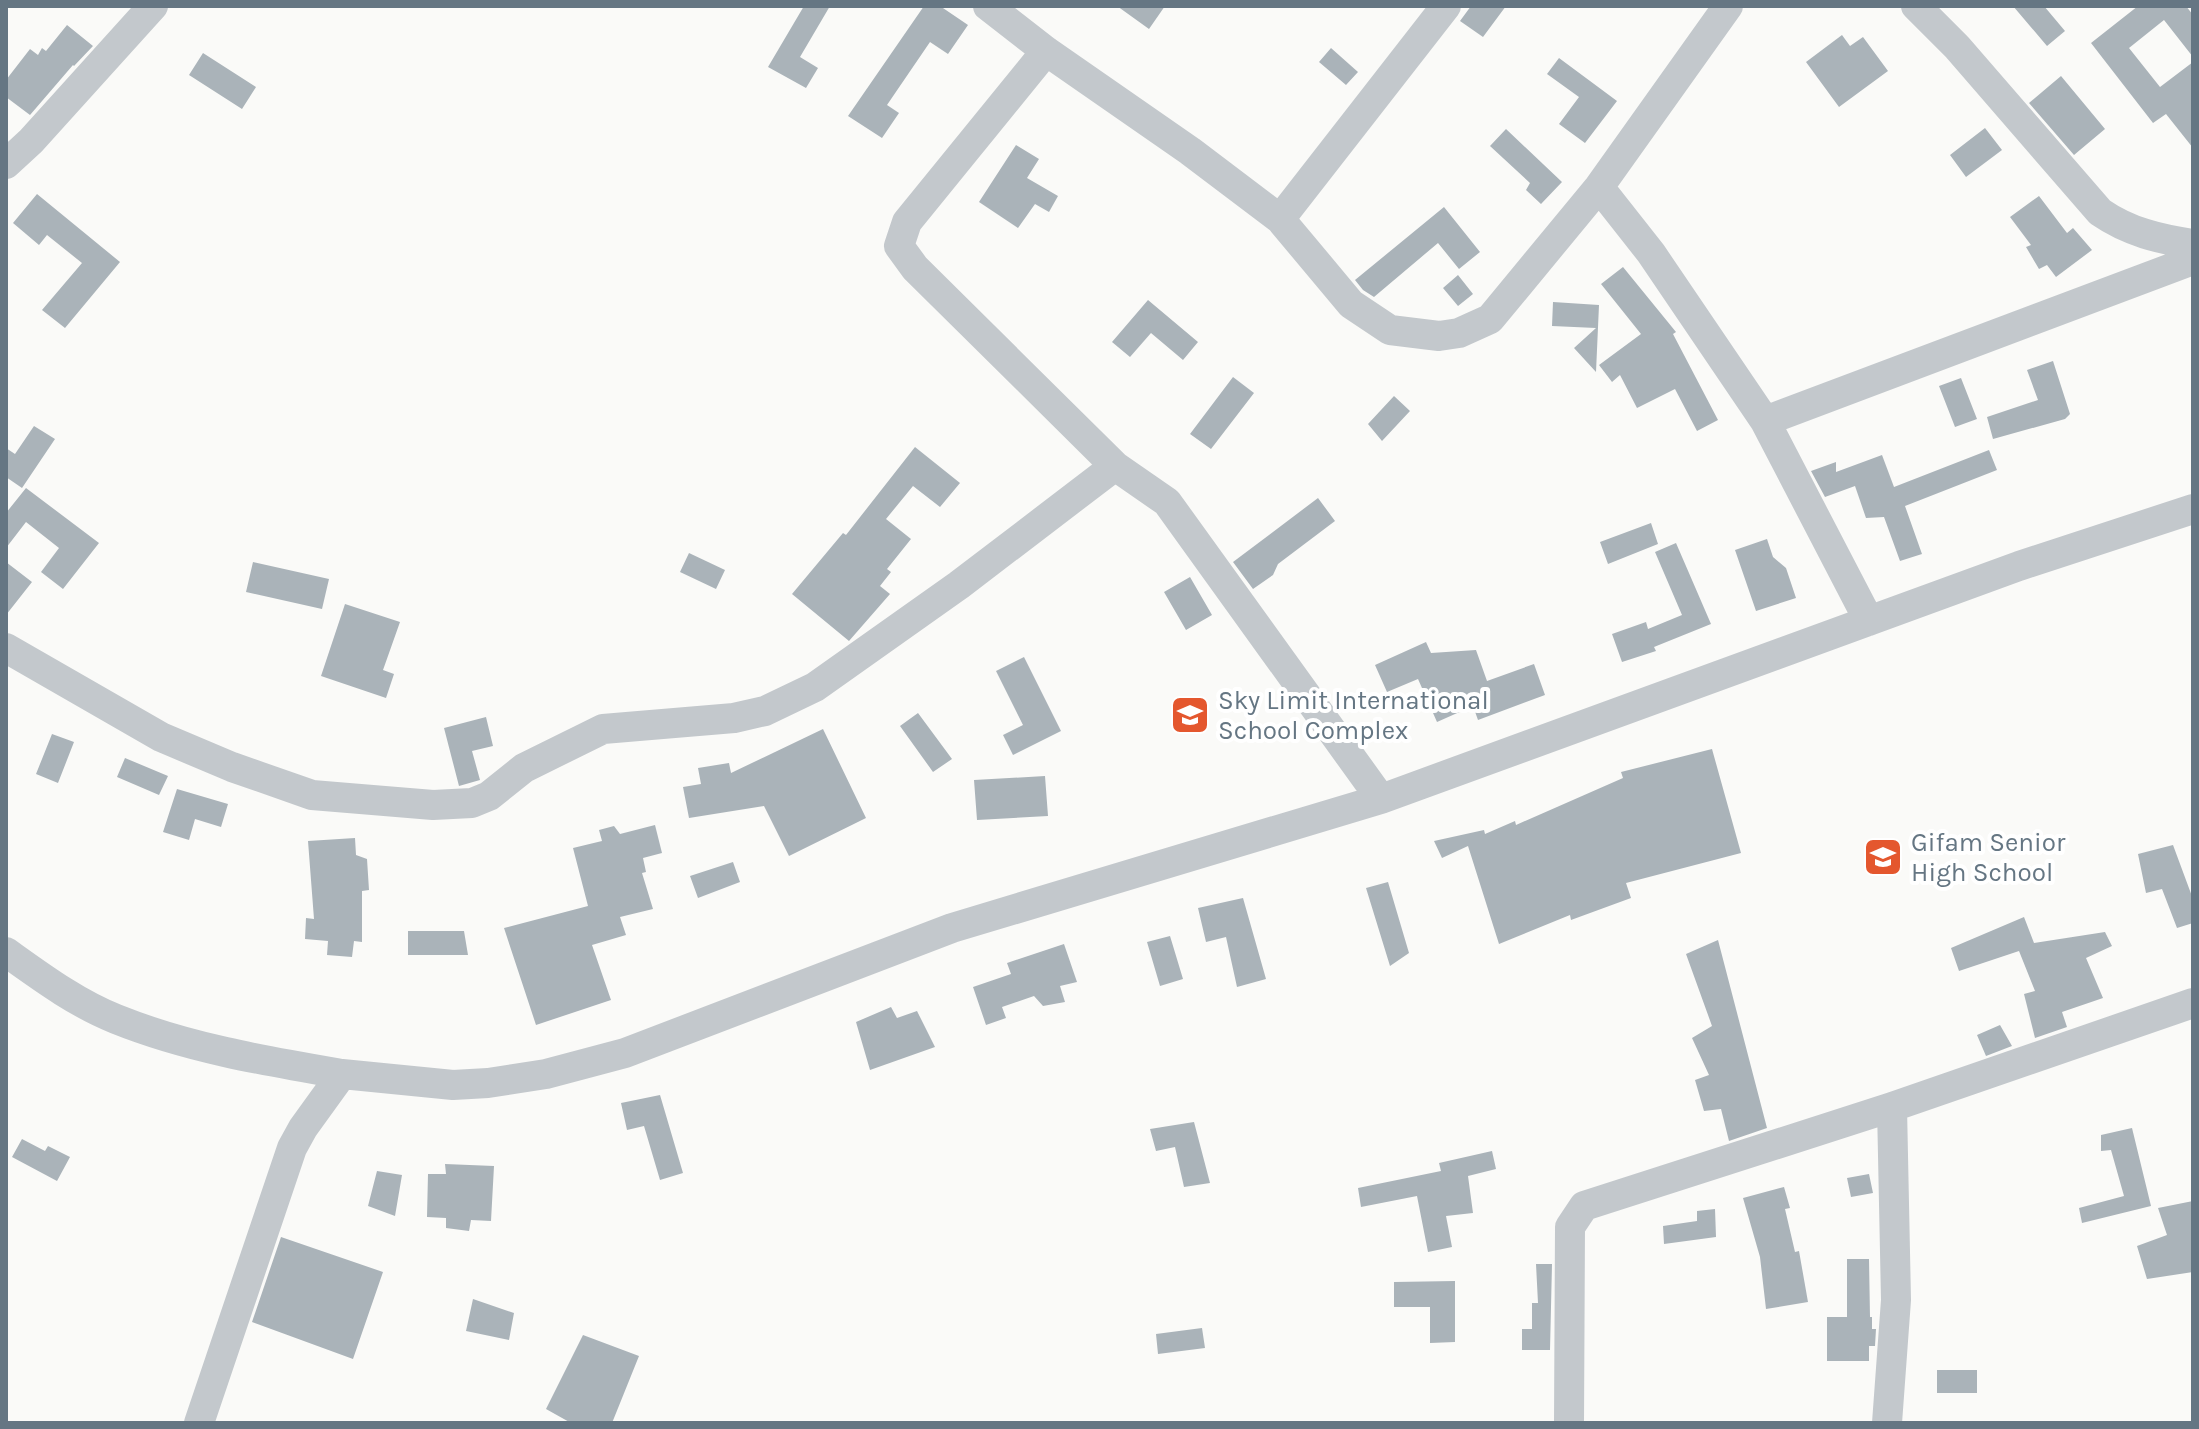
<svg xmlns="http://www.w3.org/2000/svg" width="2199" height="1429" font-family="Karla,sans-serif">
<rect width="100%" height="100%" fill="#fafaf8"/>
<path fill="#aab3b9" d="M804,6H830L800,57L818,68L806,88L768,67Z
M924,6H940L968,25L948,54L930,42L887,105L899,113L882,138L848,116Z
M1117,6H1165L1149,29Z
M1471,6H1506L1483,37L1460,21Z
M2013,6H2044L2065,31L2047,46Z
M2138,6H2186L2193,15V57L2164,20L2129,48L2160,87L2193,62V148L2166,114L2153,123L2091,43Z
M67,25L93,46L74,66L73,65L30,115L6,97V80L30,49L38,55L42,48L46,51Z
M1842,35L1850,46L1863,37L1888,71L1839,107L1806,62Z
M1331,48L1358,72L1346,85L1319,62Z
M203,53L256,87L242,109L189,75Z
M1559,58L1617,101L1585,143L1559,124L1579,97L1547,74Z
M2061,76L2105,129L2074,155L2029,103Z
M1985,128L2002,150L1966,177L1950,155Z
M1506,129L1562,182L1541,204L1526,190L1530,183L1490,146Z
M1016,145L1039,159L1027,178L1058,196L1049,212L1035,204L1018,228L979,202Z
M37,194L120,262L65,328L42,310L82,263L47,235L39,245L13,223Z
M2039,196L2067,233L2073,228L2092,250L2056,277L2047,265L2039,269L2026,247L2031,245L2010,217Z
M1444,207L1480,252L1459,269L1438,243L1374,297L1363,290L1355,280Z
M1623,267L1676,332L1673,334L1718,420L1697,431L1675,389L1637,408L1620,375L1612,382L1599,365L1641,334L1601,284Z
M1458,275L1473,294L1458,306L1443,288Z
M1148,300L1198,342L1183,360L1151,333L1130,357L1112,342Z
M1553,302L1599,305L1596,372L1574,348L1596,328L1552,326Z
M2053,361L2070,414L2065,419L1993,439L1987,417L2038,400L2027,370Z
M1233,377L1254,393L1211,449L1190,434Z
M1961,378L1977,419L1955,427L1939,386Z
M1394,396L1410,411L1382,441L1368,424Z
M34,426L55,439L22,488L6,477V448L15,454Z
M915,447L960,483L940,507L913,486L886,519L911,539L887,569L891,572L880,586L890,594L849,641L792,594L843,533L846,535Z
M1989,450L1997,470L1905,506L1922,554L1900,561L1884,517L1866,518L1855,486L1825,497L1811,471L1836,462V472L1882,455L1894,487Z
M26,488L99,543L63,589L41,572L59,548L26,522L6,548V513Z
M1318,498L1335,521L1278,564L1273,575L1253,589L1233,562Z
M1651,523L1658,544L1608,564L1600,542Z
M1767,539L1773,557L1786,568L1796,598L1756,611L1735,550Z
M1676,543L1711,624L1654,647L1656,651L1622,662L1612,634L1646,622L1648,629L1682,615L1655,552Z
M689,553L725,570L716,589L680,572Z
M6,562L32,582L6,615Z
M253,562L329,579L322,609L246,592Z
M1190,577L1212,615L1186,630L1164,592Z
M345,604L400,622L383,670L394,674L386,698L321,676Z
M1426,642L1431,653L1476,650L1487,681L1534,664L1545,695L1478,720L1473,706L1437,722L1418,679L1387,692L1375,665Z
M1024,657L1061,731L1013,755L1003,735L1023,725L996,671Z
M918,713L952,759L933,772L900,726Z
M486,717L493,746L472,751L480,780L459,786L444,728Z
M823,729L866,818L789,856L764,806L689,818L683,787L701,784L698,768L729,763L731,773Z
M52,734L74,742L58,783L36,774Z
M1712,749L1741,853L1626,883L1631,898L1571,920L1570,915L1499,944L1468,846L1442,858L1434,841L1484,830L1485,834L1515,821L1516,825L1623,778L1621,772Z
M125,758L168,776L159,795L117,777Z
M1045,776L1048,816L977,820L974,780Z
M177,789L228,804L221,827L195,819L189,840L163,832Z
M655,825L662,853L643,858L646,872L642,873L653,909L620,917L626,935L592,945L611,1000L536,1025L504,928L588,906L573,848L602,841L599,830L614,826L620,834Z
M355,838L356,855L367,859L369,890L362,891V942L354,941L352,957L327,955L328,941L305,939L306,918L314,919L308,841Z
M2173,845L2193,899V923L2177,928L2162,889L2146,893L2138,854Z
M733,862L740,882L698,898L690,876Z
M1388,882L1409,953L1390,966L1366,888Z
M1243,898L1266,979L1237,987L1226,937L1206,942L1198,908Z
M2024,917L2034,943L2105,932L2112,946L2086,958L2103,998L2062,1012L2067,1027L2035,1038L2024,994L2035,991L2019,951L1959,971L1951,948Z
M408,931H464L468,955H408Z
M1170,936L1183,979L1160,986L1147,942Z
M1718,940L1767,1128L1729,1141L1721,1109L1704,1111L1695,1080L1709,1075L1692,1038L1712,1026L1686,954Z
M1064,944L1077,982L1060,986L1065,1002L1043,1006L1034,996L1002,1007L1006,1018L986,1025L973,987L1011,974L1007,963Z
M891,1007L897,1018L917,1011L935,1047L870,1070L856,1022Z
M2000,1025L2012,1046L1986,1056L1977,1035Z
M660,1095L683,1173L660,1180L644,1126L627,1130L621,1103Z
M1194,1122L1210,1183L1184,1187L1175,1147L1156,1151L1150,1129Z
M2132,1128L2151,1206L2082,1223L2079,1208L2124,1196L2111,1150L2101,1151V1135Z
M22,1139L45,1151L48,1146L70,1157L57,1181L12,1157Z
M1492,1151L1496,1169L1468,1176L1473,1213L1446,1216L1452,1247L1428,1252L1417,1196L1361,1207L1358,1188L1441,1171L1439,1163Z
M445,1164L494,1166L491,1221L471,1220L469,1231L446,1228V1218L427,1217L428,1174H446Z
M377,1171L402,1175L395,1216L368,1206Z
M1869,1174L1873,1193L1851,1197L1847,1178Z
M1784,1187L1790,1208L1785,1209L1795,1252L1799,1251L1808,1302L1766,1309L1760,1257L1743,1198Z
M2193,1201V1272L2147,1279L2137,1246L2167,1235L2158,1208Z
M1715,1209L1716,1237L1664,1244L1663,1226L1697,1221V1211Z
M281,1237L383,1272L353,1359L252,1322Z
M1847,1259H1869L1870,1317H1872V1329H1876L1875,1346H1869V1361H1827V1317H1847Z
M1536,1264H1552L1550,1350H1522V1329H1532V1303H1538Z
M1455,1281V1342L1430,1343V1307H1394V1282Z
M473,1299L514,1313L509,1340L466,1331Z
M1202,1328L1205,1348L1158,1354L1156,1334Z
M583,1335L639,1356L612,1423H571L546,1409Z
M1937,1370H1977V1393H1937Z"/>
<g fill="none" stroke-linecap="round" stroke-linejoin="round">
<path stroke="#c3c8cc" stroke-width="30" d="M988,6L1046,51L1190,151L1280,219L1351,304L1390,330L1439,336L1459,333L1490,319L1599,187L1728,6
M1916,6L1957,47L2100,212C2129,232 2159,239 2193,244
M1046,51L907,222L899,246L915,268L1115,466L1167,502L1381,799
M6,164L31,141L153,6
M1599,187L1651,253L1765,421L2193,260
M1280,219L1446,6
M1765,421L1869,621
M6,648L161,737L232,767L312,795L433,805L472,803L489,796L524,768L603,729L734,718L765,711L815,687L959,585L1115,466
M6,952C41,977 76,1003 116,1019C188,1048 266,1061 342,1074
M199,1423L292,1148L303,1128L342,1074L453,1085L488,1083L546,1074L625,1053L952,928L1381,799L2019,566L2193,509
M1569,1423L1570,1227L1584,1206L1892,1107L2193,1003
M1887,1423L1896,1300L1892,1107"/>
</g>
<defs>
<g id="school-square" transform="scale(2)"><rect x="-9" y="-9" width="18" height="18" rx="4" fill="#e4572e" stroke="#fff"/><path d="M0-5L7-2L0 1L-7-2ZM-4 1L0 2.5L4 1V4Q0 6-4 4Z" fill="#fff"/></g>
</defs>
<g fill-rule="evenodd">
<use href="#school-square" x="1190" y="715"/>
<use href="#school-square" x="1883" y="857"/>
</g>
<g text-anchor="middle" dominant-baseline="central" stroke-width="8" stroke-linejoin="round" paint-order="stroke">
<g font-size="26" fill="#657683" stroke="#fff" text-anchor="start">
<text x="1218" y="700">Sky Limit International<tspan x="1218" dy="30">School Complex</tspan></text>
<text x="1911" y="842">Gifam Senior<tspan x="1911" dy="30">High School</tspan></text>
</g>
</g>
<rect width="2199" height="1429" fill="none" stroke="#657683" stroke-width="16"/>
</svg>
